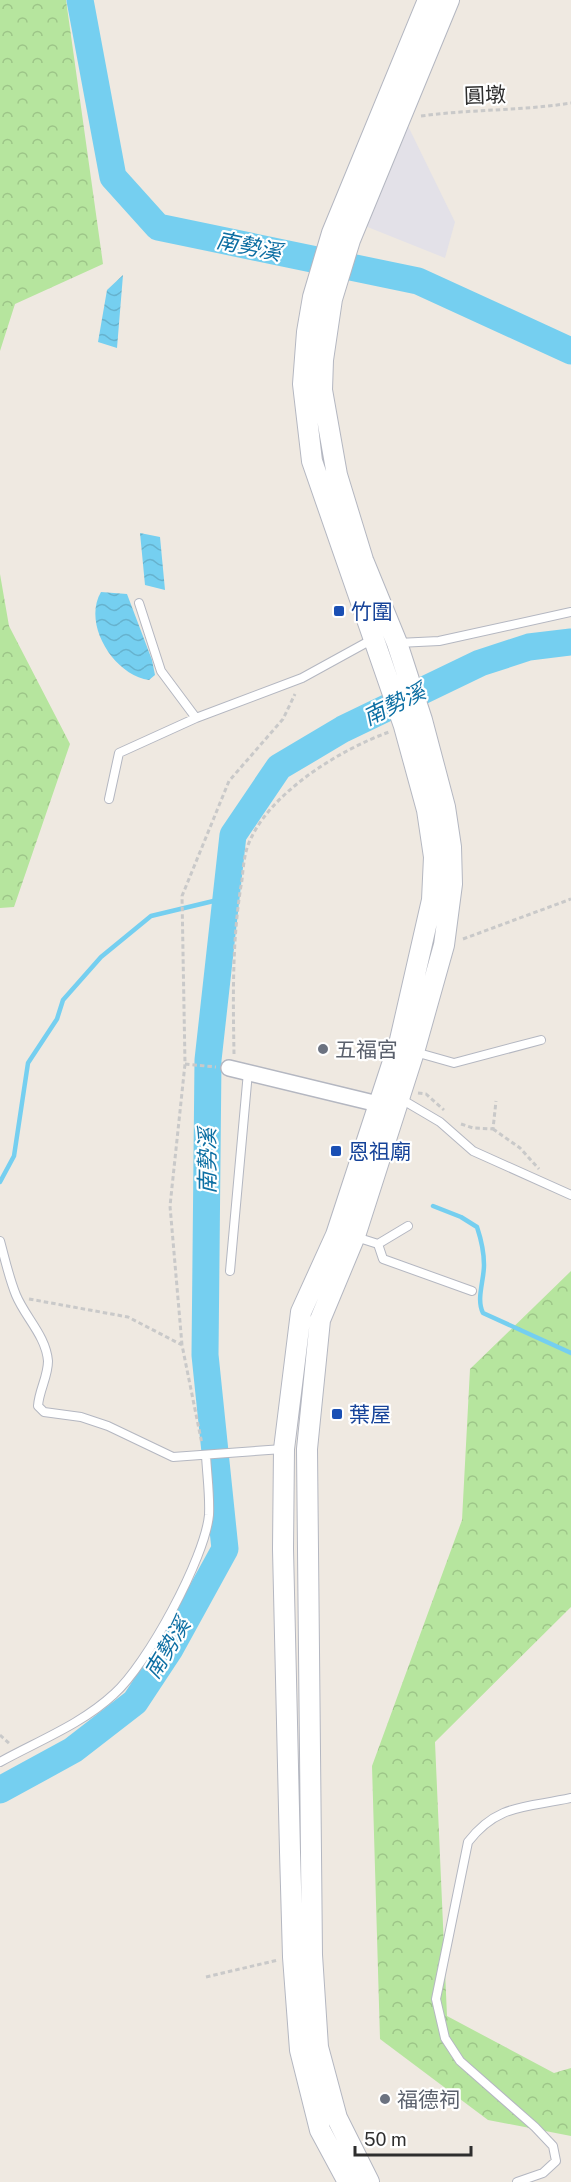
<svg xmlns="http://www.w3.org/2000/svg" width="571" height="2182" font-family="'Public Sans','Noto Sans TC',sans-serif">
<defs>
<pattern id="forest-crowns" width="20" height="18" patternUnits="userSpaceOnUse" patternTransform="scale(1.5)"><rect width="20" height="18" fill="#b6e59e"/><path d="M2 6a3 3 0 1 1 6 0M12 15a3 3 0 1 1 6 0" fill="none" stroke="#9dc588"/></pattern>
<pattern id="water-waves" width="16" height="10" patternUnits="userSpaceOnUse" patternTransform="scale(1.5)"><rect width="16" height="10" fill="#75cff0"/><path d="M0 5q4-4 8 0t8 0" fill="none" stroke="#66b2ce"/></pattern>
</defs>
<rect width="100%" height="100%" fill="#efe9e1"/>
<path fill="#e3e1e8" d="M407,124L455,222L445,258L365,226Z"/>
<path fill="url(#forest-crowns)" d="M0,0H66L103,264L15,304L0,351Z
M0,574L9,626L70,744L14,907L0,908Z
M571,1271V1607L435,1742L447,2016L554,2073L571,2068V2136L488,2120L380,2039L372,1766L462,1520L470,1369Z"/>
<path fill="url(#water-waves)" d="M123,275L117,348L98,342L107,290Z
M140,533L160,537L165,590L145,585Z
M101,592L127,594L152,660L155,675L149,680C114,675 82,624 101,592Z"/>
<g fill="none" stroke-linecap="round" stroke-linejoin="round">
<path stroke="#75cff0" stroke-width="4.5" d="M0,1182L14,1156L28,1063L57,1019L63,1000L101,957L151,916L226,898
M433,1206L461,1217L477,1227C481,1239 484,1252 484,1265C484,1281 476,1299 483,1313L571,1353"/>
<path stroke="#75cff0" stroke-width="27" d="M80,0L113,177L158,227L418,281L571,351
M0,1790L73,1750L135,1702L170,1649L225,1549L205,1355L208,1060L233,835L279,767L343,729L480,663L529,647L571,642"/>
<g stroke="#b4b7c1" stroke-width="10">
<path id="service" d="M139,603L161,671L196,718L302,678L373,639
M398,643L439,641L571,612
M109,799L119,753L196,718
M415,1052L454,1063L541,1040
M401,1099L440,1122L473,1151L571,1195
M356,1237L378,1244L383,1259L472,1291
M0,1241C5,1259 9,1278 16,1295C25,1317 46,1336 48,1361C48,1377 39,1390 38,1406L44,1412L81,1417L108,1426L173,1457L283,1449
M378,1244L408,1226
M230,1271L248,1072
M0,1762C38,1741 82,1724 114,1694C147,1665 205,1558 209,1515C210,1495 207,1475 206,1455
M517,2182L543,2173L556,2161L553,2146L535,2127L460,2061L445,2038L436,1999L468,1842C498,1803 527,1808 571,1798"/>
</g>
<g stroke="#b4b7c1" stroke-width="18">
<path id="minor" d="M229,1068L378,1104"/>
</g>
<g stroke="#b4b7c1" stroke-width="22">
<path id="tertiary" d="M348,2182L320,2130L300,2050L293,1957L290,1852L283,1549L284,1449L301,1312L336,1235L400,1040L432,900L434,857L427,810L404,726L312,461L303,384L307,332L313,297L332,233L428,0
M369,2182L337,2118L318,2047L312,1955L307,1449L320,1320L355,1236L414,1052L444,945L452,884L451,847L445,807L422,720L397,643L363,560L337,475L322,390L323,360L332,299L350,240L449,0"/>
</g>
<path stroke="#c9c9c9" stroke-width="3" stroke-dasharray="4.5 3" stroke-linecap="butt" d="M421,116C471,109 521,111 571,103
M463,939L571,899
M234,1054C233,996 232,937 242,880C243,870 244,858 247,848C265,795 339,750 389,732
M185,1064L216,1067
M418,1093L426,1094L444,1110
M461,1124L473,1128L493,1129L496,1101
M493,1129L520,1148L539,1169
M29,1299L128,1317L182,1345L202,1444
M182,1345L170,1206L185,1064L182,896L229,781L283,719L295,694
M0,1735L10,1744
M206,1977L278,1960"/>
<use href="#service" stroke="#fff" stroke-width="8"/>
<use href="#minor" stroke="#fff" stroke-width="15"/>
<use href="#tertiary" stroke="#fff" stroke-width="20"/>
</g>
<g fill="#1a4fb4" stroke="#fff" stroke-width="2">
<rect x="333" y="605" width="12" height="12" rx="3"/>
<rect x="330" y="1145" width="12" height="12" rx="3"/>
<rect x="331" y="1408" width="12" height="12" rx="3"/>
</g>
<g fill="#6b7280" stroke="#fff" stroke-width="2">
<circle cx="323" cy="1049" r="6"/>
<circle cx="385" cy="2099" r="6"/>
</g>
<g text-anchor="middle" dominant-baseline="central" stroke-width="4.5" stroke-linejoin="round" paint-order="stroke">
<g font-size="21" fill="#2e2e2e" stroke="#fff">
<text transform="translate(485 95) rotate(-2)">圓墩</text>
</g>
<g font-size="21" fill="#164399" stroke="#fff" text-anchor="start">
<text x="351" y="611">竹圍</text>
<text x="348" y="1151">恩祖廟</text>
<text x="349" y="1414">葉屋</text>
</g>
<g font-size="21" fill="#5b616d" stroke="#fff" text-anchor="start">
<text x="335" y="1049">五福宮</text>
<text x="397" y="2099">福德祠</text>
</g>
<g font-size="22" font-style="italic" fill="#0d6fa3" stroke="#fff">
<text transform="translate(249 246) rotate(12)">南勢溪</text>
<text transform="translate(394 704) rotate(-26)">南勢溪</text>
<text transform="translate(207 1161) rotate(-90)">南勢溪</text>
<text transform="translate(167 1648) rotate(-59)">南勢溪</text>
</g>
</g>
<path d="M355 2146v9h116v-9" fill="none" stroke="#2e2e2e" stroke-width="3"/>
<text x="364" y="2146" font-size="18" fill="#2e2e2e" stroke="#ffffff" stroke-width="4.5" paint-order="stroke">50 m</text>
</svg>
